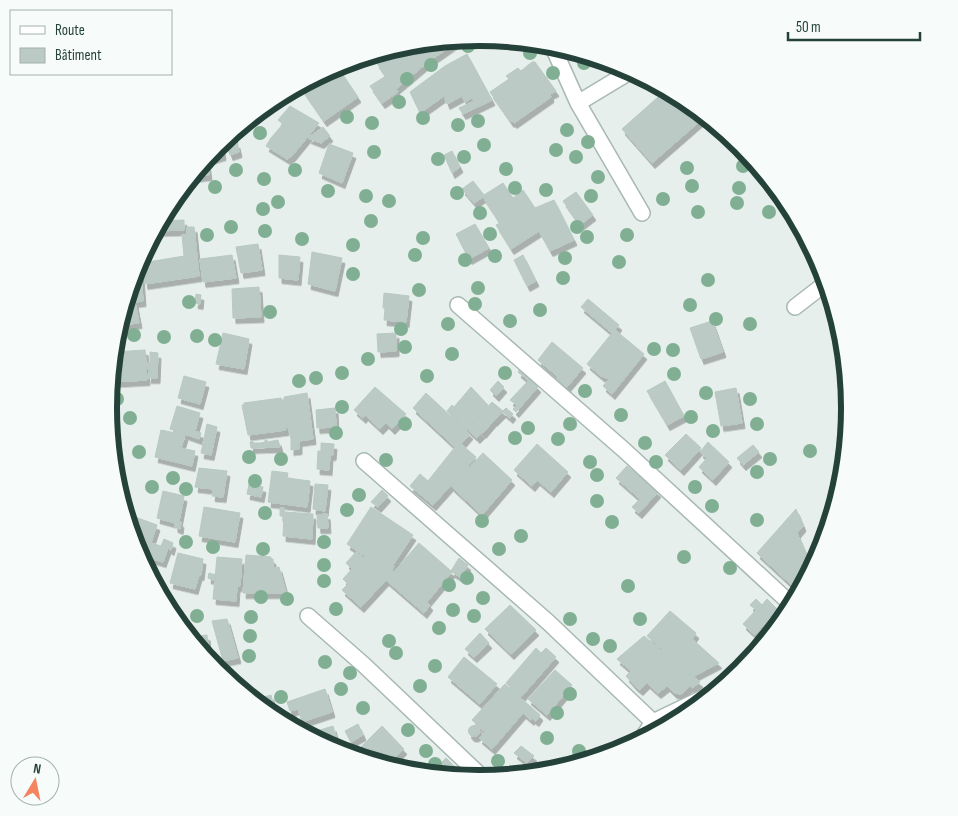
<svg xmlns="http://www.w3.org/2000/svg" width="958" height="816" font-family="'Sofia Sans Condensed',sans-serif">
<defs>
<filter id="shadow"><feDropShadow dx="3" dy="5.5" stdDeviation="0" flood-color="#0004"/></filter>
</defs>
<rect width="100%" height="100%" fill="#e6efeb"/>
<path fill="#bbcac4" stroke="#b8c9c2" filter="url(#shadow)" d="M461,39L428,62L396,89L398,92L382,103L370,86L386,76L376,62L403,46Z
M467,54L492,100L463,114L459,108L474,101L472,98L465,102L462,96L447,104L444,96L420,113L410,92L445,66Z
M532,62H535L556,91L550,94L551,97L514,123L512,121L511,122L490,92L509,79L506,76L518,68L521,71Z
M337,66L358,97L324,121L302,89Z
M666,90L677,96L700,121L652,163L622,129Z
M290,106L319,123L292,156L287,159L266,146L271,138L283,124L278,120Z
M323,127L330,136L321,143L308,138Z
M234,132L235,142L220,144Z
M237,143L239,152L230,155L227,146Z
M329,144L353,153L342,183L319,173Z
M222,148L223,155L213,158L212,152L214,150Z
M452,151L460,167L452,173L444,155Z
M207,160L209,175L192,177L205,161Z
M760,169L780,193L773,198L757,170Z
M473,181L484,195L503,183L513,198L523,190L535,208L554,200L574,240L550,251L539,231L511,249L496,225L500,223L483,197L474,203L462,189Z
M576,192L593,215L580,225L563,201Z
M184,220V230L155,231L161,221Z
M475,224L489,248L469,259L456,234Z
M187,227H194L199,276L145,284L142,263L184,256L182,235H187Z
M258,244L262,270L241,273L236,247Z
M312,252L342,258L335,291L308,284Z
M232,255L236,278L203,282L200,259Z
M279,255L300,257L298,280L279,278Z
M523,255L536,281L527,286L514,260Z
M140,260L143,301L135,302L139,323L119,325Z
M259,287L261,317L233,318L232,289Z
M384,293L409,296L406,322L384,320L385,308H383Z
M196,294L201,295L200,304L195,303Z
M588,299L619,325L615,330L644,354L612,394L603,386L609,379L601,376L587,364L612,333L581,307Z
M712,321L723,352L701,359L690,328Z
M223,333L249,339L244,369L216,364Z
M396,333V351L378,352L377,334Z
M552,342L583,368L566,388L556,379L558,377L538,360Z
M145,350L146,363L150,362V352L158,353L157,378H148L149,368H146L147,380L113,382L114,352Z
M520,369L529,377V381L518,372Z
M184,376L206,382L200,404L178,398Z
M530,379L538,387L516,412L513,409L517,405L510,400Z
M498,381L504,387L496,396L490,390Z
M665,381L684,416L667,425L647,391Z
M375,387L406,414L392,429L386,423L380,429L365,415L363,418L354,410Z
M471,387L488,405L471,424L482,433L477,438L447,411L452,405L454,407Z
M736,388L742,423L721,426L715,392Z
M307,393L313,439L299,441V449L291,450V439L288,427L285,428L286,430L248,435L242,405H244V403L281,398L282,400H284V397Z
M426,393L470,434L461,444L476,457L433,505L410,486L420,474L428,481L455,447L413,408Z
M492,402L503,411L506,408L513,414L510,418L503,412L494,421L501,412L491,403Z
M491,403L501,412L483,433L473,424Z
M177,406L200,413L195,431L201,433L199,439L170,429Z
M335,408L336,427L317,428L316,410Z
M207,424L217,427L211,455L201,453Z
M161,430L185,435L181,448L195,451L192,466L155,457Z
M686,434L701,448L681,470L665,455Z
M265,440H267V442L278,440L280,447L251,448L250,442L252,441L254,443H261L265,442Z
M708,442L729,462L713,480L699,467L707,458L700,452Z
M321,443L334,444L333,455H330L329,470L317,469L318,451H321Z
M537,444L568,472L551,492L537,480L532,486L514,470Z
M753,445L759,452L743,465L737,458Z
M483,453L512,480L482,515L451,486L469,466L470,467Z
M627,466L658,492L639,513L632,507L640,499L616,478Z
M199,468L227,471L223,497L212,496L213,489L195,487Z
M272,471L288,473L287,478L310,481L307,507L268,502Z
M249,484L263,487L261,497L247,494Z
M315,484L328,485L325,511L313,509Z
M382,490L388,496L378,507L371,502Z
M163,491L184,496L179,522H181L180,529L175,527V523L157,518Z
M204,507L240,513L235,542L199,536Z
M371,507L413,535L393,565L394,566L392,570L394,572L419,543L451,571L459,558L468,565L460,577L452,572L427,602L430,605L424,613L386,580L361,607L342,590L348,584L343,579L352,569L346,563L356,552L364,558L365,556L347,544Z
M280,508H284L285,512L313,514L312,539L283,536L284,516H280Z
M796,509L803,526L797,533L812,568L799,592L757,553Z
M327,514L328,528H318L317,515Z
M135,517L157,525L151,543L161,546L164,539L173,543L171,550L168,548L163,562L139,555L134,540L135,537L133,536L130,529Z
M178,553L203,559L201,575H199L195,589L170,583Z
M246,555L271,557V559H273V568L279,567L286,593H243Z
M217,557L242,559L240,586H237L236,601L213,599Z
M209,573L216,575L215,581L208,578Z
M756,599L762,605L767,599L781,613L776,618L771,616L755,635L743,624L756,610L750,605Z
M510,605L536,630L511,654L485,629Z
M670,611L696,633L692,639L719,663L694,676L647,636Z
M227,619L238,658L223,661L212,621Z
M480,633L489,643L474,657L465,649Z
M207,635L209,659H208L190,637Z
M644,636L700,682L692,688L690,686L681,694L674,693L667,686L658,693L647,683L640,690L635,686L626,676L631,671L617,659Z
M536,648L541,653L546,648L556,657L521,697L506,683Z
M464,657L497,684L480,704L448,677Z
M555,670L572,685L547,715L528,699Z
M505,684L540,715L536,721L532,718L531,720L523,713L492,749L479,738L485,732L472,720Z
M325,689L332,712L302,722L298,709L290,711L287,702Z
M271,695L277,718L253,700Z
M358,724L363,735L351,742L345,731Z
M468.5 731a5.5 5.5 0 1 1 11 0a5.5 5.5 0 1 1-11 0Z
M333,726L340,751L307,734Z
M382,726L404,749L387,766L361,757L356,752Z
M521,746L534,756L527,763L514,753Z
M446,758L462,774L459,777L438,774L434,770Z
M411,765L417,772L405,771Z"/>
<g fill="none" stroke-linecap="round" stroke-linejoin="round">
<g stroke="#a8b8b2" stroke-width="18">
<path id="minor" d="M552,45L578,103L642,213
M578,103L631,71
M458,305L624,450L792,605
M795,307L826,283
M364,461L548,622L653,722
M308,616L364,665L483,778
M641,740L653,722L713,693"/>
</g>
<use href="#minor" stroke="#fff" stroke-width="15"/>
</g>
<g fill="#80af93">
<circle cx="468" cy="46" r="7"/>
<circle cx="530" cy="53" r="7"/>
<circle cx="584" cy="63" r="7"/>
<circle cx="431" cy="65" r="7"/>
<circle cx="553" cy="73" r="7"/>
<circle cx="407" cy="79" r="7"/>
<circle cx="399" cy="102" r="7"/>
<circle cx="347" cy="117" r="7"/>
<circle cx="423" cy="118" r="7"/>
<circle cx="478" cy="121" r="7"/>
<circle cx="372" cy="123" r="7"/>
<circle cx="458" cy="125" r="7"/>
<circle cx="567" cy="130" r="7"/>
<circle cx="260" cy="133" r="7"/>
<circle cx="588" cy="142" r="7"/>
<circle cx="484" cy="145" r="7"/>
<circle cx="556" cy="150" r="7"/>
<circle cx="374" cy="152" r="7"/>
<circle cx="464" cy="157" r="7"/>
<circle cx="576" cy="157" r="7"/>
<circle cx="438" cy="159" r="7"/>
<circle cx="743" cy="166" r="7"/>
<circle cx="687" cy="168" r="7"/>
<circle cx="506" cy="169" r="7"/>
<circle cx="236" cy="170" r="7"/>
<circle cx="295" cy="170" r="7"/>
<circle cx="598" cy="177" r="7"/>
<circle cx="264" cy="179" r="7"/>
<circle cx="692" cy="186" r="7"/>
<circle cx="215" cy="187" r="7"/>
<circle cx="515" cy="188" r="7"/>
<circle cx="739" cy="188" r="7"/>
<circle cx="546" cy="190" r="7"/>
<circle cx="328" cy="191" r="7"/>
<circle cx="457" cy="193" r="7"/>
<circle cx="366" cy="196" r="7"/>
<circle cx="591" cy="196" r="7"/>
<circle cx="663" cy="199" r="7"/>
<circle cx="389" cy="201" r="7"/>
<circle cx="278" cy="202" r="7"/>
<circle cx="737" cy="203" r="7"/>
<circle cx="263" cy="209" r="7"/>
<circle cx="698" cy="212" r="7"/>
<circle cx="769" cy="212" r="7"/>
<circle cx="480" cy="213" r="7"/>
<circle cx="371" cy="221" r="7"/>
<circle cx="231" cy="227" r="7"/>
<circle cx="577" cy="227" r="7"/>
<circle cx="265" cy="231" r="7"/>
<circle cx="490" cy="234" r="7"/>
<circle cx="207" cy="235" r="7"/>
<circle cx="627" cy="235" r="7"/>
<circle cx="587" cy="237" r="7"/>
<circle cx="423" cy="238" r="7"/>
<circle cx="302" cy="239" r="7"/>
<circle cx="353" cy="245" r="7"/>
<circle cx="415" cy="255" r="7"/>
<circle cx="495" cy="256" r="7"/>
<circle cx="565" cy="258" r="7"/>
<circle cx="465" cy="260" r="7"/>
<circle cx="619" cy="262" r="7"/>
<circle cx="353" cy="274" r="7"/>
<circle cx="563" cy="278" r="7"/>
<circle cx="708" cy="280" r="7"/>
<circle cx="478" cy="288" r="7"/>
<circle cx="419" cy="290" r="7"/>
<circle cx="189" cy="302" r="7"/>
<circle cx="475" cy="304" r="7"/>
<circle cx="690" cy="305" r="7"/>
<circle cx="540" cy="310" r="7"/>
<circle cx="270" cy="312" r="7"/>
<circle cx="716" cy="319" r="7"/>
<circle cx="510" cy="321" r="7"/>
<circle cx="448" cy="324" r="7"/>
<circle cx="750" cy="324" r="7"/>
<circle cx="401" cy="329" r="7"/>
<circle cx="134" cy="335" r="7"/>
<circle cx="197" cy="336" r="7"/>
<circle cx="164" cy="337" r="7"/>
<circle cx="215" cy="340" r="7"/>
<circle cx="405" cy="347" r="7"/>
<circle cx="654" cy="349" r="7"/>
<circle cx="673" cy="350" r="7"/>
<circle cx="452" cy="354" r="7"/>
<circle cx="368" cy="359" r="7"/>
<circle cx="342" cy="373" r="7"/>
<circle cx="505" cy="373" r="7"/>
<circle cx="674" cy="374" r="7"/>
<circle cx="427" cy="376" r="7"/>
<circle cx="316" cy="378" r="7"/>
<circle cx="299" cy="381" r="7"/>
<circle cx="585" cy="391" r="7"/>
<circle cx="706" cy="393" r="7"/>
<circle cx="117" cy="399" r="7"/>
<circle cx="750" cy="399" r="7"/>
<circle cx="342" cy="407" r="7"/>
<circle cx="621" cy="415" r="7"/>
<circle cx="691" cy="417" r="7"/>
<circle cx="130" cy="418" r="7"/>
<circle cx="405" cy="424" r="7"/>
<circle cx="570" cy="424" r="7"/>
<circle cx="757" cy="424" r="7"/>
<circle cx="528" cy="428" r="7"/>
<circle cx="713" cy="431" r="7"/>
<circle cx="336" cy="433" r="7"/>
<circle cx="515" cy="438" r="7"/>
<circle cx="558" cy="439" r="7"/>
<circle cx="645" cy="443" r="7"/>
<circle cx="810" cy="451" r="7"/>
<circle cx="139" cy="452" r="7"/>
<circle cx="249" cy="457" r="7"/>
<circle cx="281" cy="459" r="7"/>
<circle cx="770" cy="459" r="7"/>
<circle cx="386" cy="460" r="7"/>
<circle cx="590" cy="462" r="7"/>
<circle cx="656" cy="462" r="7"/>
<circle cx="757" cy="472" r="7"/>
<circle cx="597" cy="475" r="7"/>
<circle cx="173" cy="478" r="7"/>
<circle cx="255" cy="481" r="7"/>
<circle cx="152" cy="487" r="7"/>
<circle cx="695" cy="487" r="7"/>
<circle cx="186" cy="489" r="7"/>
<circle cx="359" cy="495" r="7"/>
<circle cx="597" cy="501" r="7"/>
<circle cx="712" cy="506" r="7"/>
<circle cx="347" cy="510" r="7"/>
<circle cx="265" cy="513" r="7"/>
<circle cx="757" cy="520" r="7"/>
<circle cx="482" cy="521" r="7"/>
<circle cx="612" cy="522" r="7"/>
<circle cx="521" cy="536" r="7"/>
<circle cx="186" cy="542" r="7"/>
<circle cx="324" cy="542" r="7"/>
<circle cx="213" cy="547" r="7"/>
<circle cx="263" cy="549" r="7"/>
<circle cx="499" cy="549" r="7"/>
<circle cx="684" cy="557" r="7"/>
<circle cx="324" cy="565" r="7"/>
<circle cx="730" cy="568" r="7"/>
<circle cx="467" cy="578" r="7"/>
<circle cx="324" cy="581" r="7"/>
<circle cx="449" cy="585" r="7"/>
<circle cx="628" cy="586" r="7"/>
<circle cx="261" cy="597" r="7"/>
<circle cx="483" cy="598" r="7"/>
<circle cx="287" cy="599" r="7"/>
<circle cx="336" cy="609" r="7"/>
<circle cx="453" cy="610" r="7"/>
<circle cx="197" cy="616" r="7"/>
<circle cx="474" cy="616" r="7"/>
<circle cx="251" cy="617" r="7"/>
<circle cx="570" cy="619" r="7"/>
<circle cx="640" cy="619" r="7"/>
<circle cx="439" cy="628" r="7"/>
<circle cx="250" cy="636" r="7"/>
<circle cx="593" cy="639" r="7"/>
<circle cx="389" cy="641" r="7"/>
<circle cx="610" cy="646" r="7"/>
<circle cx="396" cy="653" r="7"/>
<circle cx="249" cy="656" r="7"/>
<circle cx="325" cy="662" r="7"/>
<circle cx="435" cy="666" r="7"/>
<circle cx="350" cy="673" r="7"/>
<circle cx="420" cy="686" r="7"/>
<circle cx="341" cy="689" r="7"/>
<circle cx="570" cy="694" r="7"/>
<circle cx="281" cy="697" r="7"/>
<circle cx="363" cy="708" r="7"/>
<circle cx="557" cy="713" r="7"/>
<circle cx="408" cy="730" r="7"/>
<circle cx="547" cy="738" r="7"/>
<circle cx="426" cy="751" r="7"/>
<circle cx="579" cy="751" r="7"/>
<circle cx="498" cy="761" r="7"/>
<circle cx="435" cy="764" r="7"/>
</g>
<path d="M0 0H958V816H0ZM117 408a362 362 0 1 1 724 0a362 362 0 1 1-724 0Z" fill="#f7fbf9" fill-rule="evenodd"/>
<path fill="none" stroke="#24423a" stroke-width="6" d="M117 408a362 362 0 1 1 724 0a362 362 0 1 1-724 0Z"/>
<rect x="10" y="10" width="162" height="65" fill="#f7fbf9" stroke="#a3b1ad"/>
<rect x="20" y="26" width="25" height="8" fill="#ffffff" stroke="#a3b1ad"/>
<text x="55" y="35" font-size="15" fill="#24423a">Route</text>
<rect x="20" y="48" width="25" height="15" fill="#bbcac4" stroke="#a3b1ad"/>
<text x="55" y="60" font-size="15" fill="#24423a">Bâtiment</text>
<g transform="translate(35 781) rotate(10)"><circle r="24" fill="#f7fbf9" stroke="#a3b1ad"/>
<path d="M0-4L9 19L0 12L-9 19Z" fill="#f4845f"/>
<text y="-8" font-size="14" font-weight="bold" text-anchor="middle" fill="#24423a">N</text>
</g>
<path d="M788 32v8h132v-8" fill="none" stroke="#24423a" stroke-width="2.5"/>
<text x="796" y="32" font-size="15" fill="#24423a" stroke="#f7fbf9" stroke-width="4" paint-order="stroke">50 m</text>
</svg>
